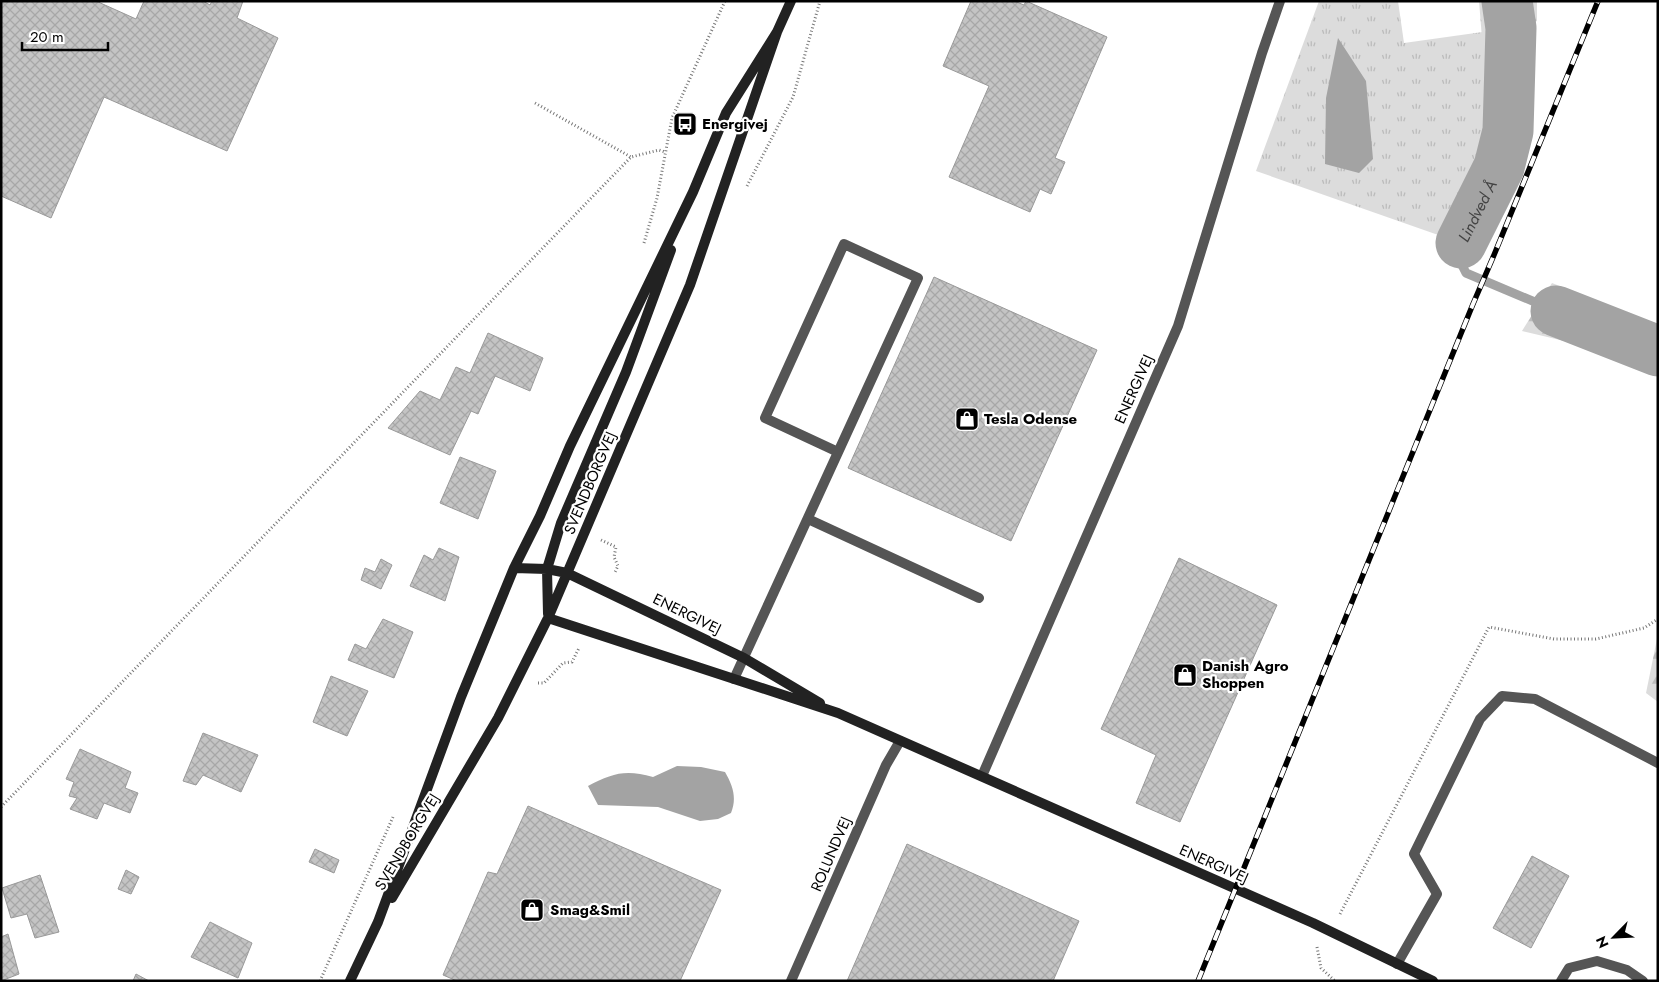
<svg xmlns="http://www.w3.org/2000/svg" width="1659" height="982" font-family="Jost,sans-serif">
<defs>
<pattern id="grass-tufts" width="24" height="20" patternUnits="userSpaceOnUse" patternTransform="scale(1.25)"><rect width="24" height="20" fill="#dcdcdc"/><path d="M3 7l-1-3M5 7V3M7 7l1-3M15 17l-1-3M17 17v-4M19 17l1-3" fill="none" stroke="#bbb"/></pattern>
<pattern id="forest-firs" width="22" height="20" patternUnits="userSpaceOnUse" patternTransform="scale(1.25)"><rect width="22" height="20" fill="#dcdcdc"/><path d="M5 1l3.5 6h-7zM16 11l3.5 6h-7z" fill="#bbb"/></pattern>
<pattern id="building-cross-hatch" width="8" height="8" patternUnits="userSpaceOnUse" patternTransform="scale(1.25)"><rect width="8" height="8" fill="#c4c4c4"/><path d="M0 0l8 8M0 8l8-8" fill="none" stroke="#a7a7a7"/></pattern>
</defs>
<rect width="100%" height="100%" fill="#fff"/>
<path fill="url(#grass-tufts)" d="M1319,1H1398L1404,43L1511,28L1508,131L1499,167L1461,243L1256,171Z"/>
<path fill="url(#forest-firs)" d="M1479,1H1537V20L1488,113Z
M1552,283L1658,325V363L1522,331Z
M1658,634V702L1646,693Z"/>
<path fill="#a3a3a3" d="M1338,38L1366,81L1373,159L1359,173L1325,164L1326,98Z
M677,766L701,767L725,772C733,786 737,798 731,813L718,819L700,821L658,807L598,805L588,786C612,773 626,769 653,777Z"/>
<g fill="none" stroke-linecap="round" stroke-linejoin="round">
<path stroke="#a3a3a3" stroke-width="9" d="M1461,243L1456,253L1466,273L1556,311"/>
<g stroke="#a3a3a3" stroke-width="51">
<path id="s1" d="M1461,243L1499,167L1508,131L1511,28L1507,1"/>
<path d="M1556,311L1658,351"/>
</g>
</g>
<path fill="url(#building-cross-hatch)" stroke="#999" d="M1,1H96L136,19L144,1H203L210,5L212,1H243L237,18L278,38L227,151L104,97L51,218L1,196Z
M971,1H1014L1024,5L1026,1L1107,37L1055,158L1065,162L1051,194L1040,189L1030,212L949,177L989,86L943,66Z
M934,277L1097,350L1011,541L848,468Z
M488,333L543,358L530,391L495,376L478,414L471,411L450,455L388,428L420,391L440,400L456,367L470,373Z
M460,457L496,471L478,519L440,503Z
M439,548L459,557L445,601L410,586L424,555L433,560Z
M1179,558L1277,605L1180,822L1136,803L1156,755L1101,729Z
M381,559L392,565L381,589L361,580L365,568L375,572Z
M383,619L413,632L394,678L348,660L355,644L366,649Z
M331,676L368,691L347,736L313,722Z
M203,733L258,755L241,792L203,775L196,785L183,781Z
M80,749L131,772L125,788L138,793L130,813L104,803L97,819L70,809L77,798L69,796L74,782L66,779Z
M528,806L721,890L680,981H457L443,975L488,872L497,874Z
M907,844L1079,921L1053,981H847Z
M315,849L339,860L334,873L309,862Z
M1532,856L1569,876L1531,948L1493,928Z
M126,870L139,877L131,894L118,889Z
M40,875L59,932L35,938L27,914L11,918L2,888Z
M210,922L252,943L238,978L191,957Z
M8,934L19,974L1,981V937Z
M136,974L149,981H133Z"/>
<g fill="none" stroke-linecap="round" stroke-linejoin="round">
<path stroke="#777" stroke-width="3" stroke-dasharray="1 2.5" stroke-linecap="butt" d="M535,103L631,157
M747,186L793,97L820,1
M644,243L657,198L672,118L725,1
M601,540L616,547L614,557L618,566L614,574
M538,683H544L563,663L572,662L579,648
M1,807L631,157L659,150L665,152
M1340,914L1489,627L1554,639H1596L1644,628L1658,619
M1317,947L1321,968L1335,981
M320,981L393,817"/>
<path stroke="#555" stroke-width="10" d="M808,519L979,598
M734,679L918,278L844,244L765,418L838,452
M1397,964L1437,894L1414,854L1480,719L1502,696L1535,699L1658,763
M1561,981L1569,968L1597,961L1627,970L1643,981"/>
<path stroke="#555" stroke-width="10" d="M982,776L1178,326L1262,53L1280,1
M791,981L886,765L900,741"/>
<path stroke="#222" stroke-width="10" d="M514,568L547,569L567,573L744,658L820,703
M548,614L547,569L561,523L626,372L671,250
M548,618L838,713L1313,923L1433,981
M392,898L498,718L548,618L690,285L777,32L791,1
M350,981L378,922L461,697L514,568L540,516L570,446L693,192L726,113L777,32"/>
<g stroke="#000" stroke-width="5.5">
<path id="rail" d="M1198,981L1473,304L1494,255L1598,1"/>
</g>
<use href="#rail" stroke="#fff" stroke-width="4" stroke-dasharray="11" stroke-linecap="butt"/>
</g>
<defs>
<g id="bus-square" transform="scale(1.25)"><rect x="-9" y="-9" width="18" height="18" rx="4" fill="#000" stroke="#fff"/><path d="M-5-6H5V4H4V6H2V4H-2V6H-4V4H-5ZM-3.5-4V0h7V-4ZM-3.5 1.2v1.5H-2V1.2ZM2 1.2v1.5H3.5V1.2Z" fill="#fff"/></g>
<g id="shop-square" transform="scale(1.25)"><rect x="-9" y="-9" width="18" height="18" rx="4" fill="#000" stroke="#fff"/><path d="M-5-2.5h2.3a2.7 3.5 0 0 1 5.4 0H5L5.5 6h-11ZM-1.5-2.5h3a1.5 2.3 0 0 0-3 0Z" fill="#fff"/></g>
</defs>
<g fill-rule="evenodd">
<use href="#bus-square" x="685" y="124"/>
<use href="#shop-square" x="967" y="419"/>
<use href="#shop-square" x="1185" y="675"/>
<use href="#shop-square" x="532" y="910"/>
</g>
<g text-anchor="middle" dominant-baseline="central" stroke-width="4.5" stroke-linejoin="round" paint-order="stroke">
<g font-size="15" font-weight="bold" fill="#000" stroke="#fff" text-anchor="start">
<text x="702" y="124">Energivej</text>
<text x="984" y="419">Tesla Odense</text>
<text x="1202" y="666">Danish Agro<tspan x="1202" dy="17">Shoppen</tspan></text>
<text x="550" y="910">Smag&amp;Smil</text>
</g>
<g font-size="15" fill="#000" stroke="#fff">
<text transform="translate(1134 389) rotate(-66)">ENERGIVEJ</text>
<text transform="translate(590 483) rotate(-67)">SVENDBORGVEJ</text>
<text transform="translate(687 614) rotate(26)">ENERGIVEJ</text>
<text transform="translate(407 842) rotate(-59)">SVENDBORGVEJ</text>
<text transform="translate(831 854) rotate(-67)">ROLUNDVEJ</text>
<text transform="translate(1214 864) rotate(24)">ENERGIVEJ</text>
</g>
<g font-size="16" font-style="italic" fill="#444" stroke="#fff">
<text stroke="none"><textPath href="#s1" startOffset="36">Lindved Å</textPath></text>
</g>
</g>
<rect width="1659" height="982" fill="none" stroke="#000000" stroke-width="5"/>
<g transform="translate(1614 937) rotate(246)" stroke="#ffffff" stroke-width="4" paint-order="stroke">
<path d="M0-4L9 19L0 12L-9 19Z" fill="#000000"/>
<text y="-8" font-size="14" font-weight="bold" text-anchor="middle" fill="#000000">N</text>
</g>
<path d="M22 42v8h86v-8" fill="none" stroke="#000000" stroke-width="2.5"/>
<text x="30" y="42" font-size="15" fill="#000000" stroke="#ffffff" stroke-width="4" paint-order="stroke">20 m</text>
</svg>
